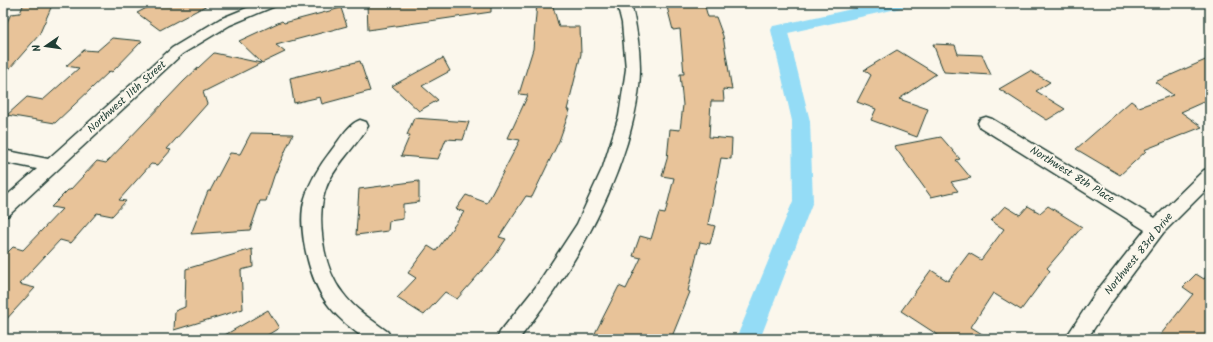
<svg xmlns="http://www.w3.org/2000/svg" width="1213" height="342" font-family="Kalam,sans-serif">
<rect width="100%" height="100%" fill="#fbf7ec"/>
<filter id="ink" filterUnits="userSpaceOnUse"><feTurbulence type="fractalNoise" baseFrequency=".025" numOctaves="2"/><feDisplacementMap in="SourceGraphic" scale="8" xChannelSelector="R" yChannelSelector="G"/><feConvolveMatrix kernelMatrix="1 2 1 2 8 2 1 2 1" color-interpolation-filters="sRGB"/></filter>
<g filter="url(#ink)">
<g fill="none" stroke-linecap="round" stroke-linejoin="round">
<path fill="#94dcf6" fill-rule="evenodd" d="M879,3H909L907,6L901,8L788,33L810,121L813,201L760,339H736L793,201L792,121L771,30L773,26L779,25Z"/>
</g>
<path fill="#e8c399" stroke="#1f3d34" d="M24,3H53L39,35L3,76V30L11,14L20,13Z
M156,3H211L160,30L137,13Z
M376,3H491V12L368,30L367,4Z
M537,3H552L559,27H580L581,54L567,110H570L559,141L532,197L526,196L499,237L506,239L495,256L457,299L445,292L424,315L397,298L416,278L408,273L428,246L436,251L464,212L456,209L466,195L487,203L520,140L508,138L528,95L519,94L533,49Z
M666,3H704L708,17H716L723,36L732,90L723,89L724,101H711L709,137L732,139L731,159L721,158L708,224L715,226L710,244L700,242L688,291L690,292L671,339H592L619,286L626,289L641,258L633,256L640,236L651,239L659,213L665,214L674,178L662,176L667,159L670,129L680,130L683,105L680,74H684L680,29L673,30Z
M341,8L347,26L276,45L285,52L262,63L239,41L282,21L284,23Z
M112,38L142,41L112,72L110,71L55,123L7,115L27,97L43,100L79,68L66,66L84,50L97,51Z
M933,44L955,45L958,54L982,55L991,75L944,72Z
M897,50L936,74L899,99L928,109L917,137L871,120L876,109L857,102L871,75L864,70Z
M214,53L261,63L203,92L207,104L167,149L171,150L158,165L151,164L119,200L126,201L112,216L97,213L71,243L60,240L19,284L35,288L3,323V257L13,247L23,250L62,209L51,207L68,190H70L97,161L106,163L184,81Z
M443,58L450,71L422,86L438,100L419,111L392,86Z
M1210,58V99L1181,112L1202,127L1144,150L1146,151L1120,175L1076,149L1131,101L1139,107L1173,95L1155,82Z
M360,61L370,91L322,104L320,97L294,103L290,78Z
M1030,71L1050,82L1036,91L1065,109L1047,120L999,89Z
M414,118L469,122L463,140L446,139L438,159L401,156L410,135H407Z
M251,133L293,134L274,176L266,201H260L250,230L191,234L208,191H210L230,153L240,154Z
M941,137L960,159L956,160L971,178L951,182L958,191L931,197L894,146Z
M419,181V202L403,204V219L389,221L388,231L356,235L359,189Z
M1005,206L1020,215L1028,206L1040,213L1048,206L1082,227L1047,268L1050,271L1021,310L993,293L971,327L990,339H944L901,311L931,270L948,281L969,253L981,260L1004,229L991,221Z
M252,249L253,267L241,270L243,309L174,330L175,311L185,307L186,269Z
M1210,272V339H1157L1193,294L1183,287L1196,274L1204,279Z
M268,310L279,328L261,339H218Z"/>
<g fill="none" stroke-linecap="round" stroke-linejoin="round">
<g stroke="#1f3d34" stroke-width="3">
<path id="street" d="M259,3H277L275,6L230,25L182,54L9,215L3,217V199L37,169L3,162V150L48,159L172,48L220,19Z
M617,3H631C636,24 640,47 640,69C640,94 634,119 627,143C604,218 566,278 519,339H497L500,332L535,288L577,224L603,167L619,116L626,69L622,23Z
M986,117L992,119L1155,218L1204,170L1210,169V186L1163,233L1110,304L1087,339H1065L1096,292L1145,230L980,127L978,123L980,119Z
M360,120L366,122L368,126C357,145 339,161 329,181C314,210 322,267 342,292C354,309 372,320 388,332L391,339H365C352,329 339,319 329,306C310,283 296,228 305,198C310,181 320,165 331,151C339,141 348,124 360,120Z"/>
</g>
<use href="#street" fill="#fbf7ec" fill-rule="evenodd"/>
</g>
</g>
<g text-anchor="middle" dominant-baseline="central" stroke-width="4" stroke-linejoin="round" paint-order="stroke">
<g font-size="11" fill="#1f3d34" stroke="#fbf7ec">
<text transform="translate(127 97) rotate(-42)">Northwest 11th Street</text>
<text transform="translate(1072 175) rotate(32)">Northwest 8th Place</text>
<text transform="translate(1139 254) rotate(-51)">Northwest 83rd Drive</text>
</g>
</g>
<rect width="1213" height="342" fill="none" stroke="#fbf7ec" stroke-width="16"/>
<rect x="8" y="8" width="1197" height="326" fill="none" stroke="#1f3d34" stroke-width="1.5" filter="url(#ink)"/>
<g transform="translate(46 46) rotate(257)" stroke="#fbf7ec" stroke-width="3" paint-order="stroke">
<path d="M0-3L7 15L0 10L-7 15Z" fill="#1f3d34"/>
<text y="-6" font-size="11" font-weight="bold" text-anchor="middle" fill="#1f3d34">N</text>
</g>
</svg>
